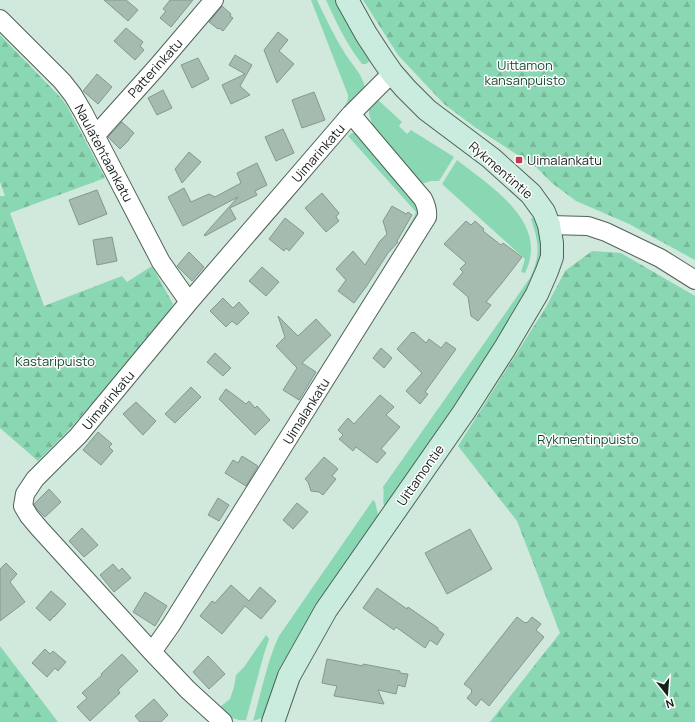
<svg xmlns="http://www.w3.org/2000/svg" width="695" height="722" font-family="Manrope,sans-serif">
<defs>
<pattern id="forest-firs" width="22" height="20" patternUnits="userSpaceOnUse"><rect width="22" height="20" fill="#8ad8b3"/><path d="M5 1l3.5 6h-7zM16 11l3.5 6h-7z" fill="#76b999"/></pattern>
</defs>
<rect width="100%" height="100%" fill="#d1e8dc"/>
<path fill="#8ad8b3" d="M311,0H317C326,19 335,38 346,55C353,66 363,75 365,88L340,119L336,116C341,110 349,104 348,95Z
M326,0H336L349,26L370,61L366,64H362C347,45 336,22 326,0Z
M376,98L402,122L399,126L407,134L411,130L454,157L439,181H431L421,184L373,127L369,114V105Z
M352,133H356L415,199L420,213L406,237L403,236L414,217L416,212L348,136Z
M457,160C491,187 550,222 525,273L521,272L525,259L442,184Z
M533,217L540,232L542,240V254L537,271L489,357L386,509C381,502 385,495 383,487L530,278C541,254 539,243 531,219Z
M373,500L375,502L378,514L381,516L313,612L289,653L282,668L264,715L262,718L253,721C261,694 267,661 279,636Z
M266,635L269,639L264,654L246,720C236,722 227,715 220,709V707L230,699L234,687L236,675L244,667Z"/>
<path fill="url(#forest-firs)" d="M363,0H695V260L629,224L576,201L552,183L536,167L476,128L444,104L398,55Z
M0,35L61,98L67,106L105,178L10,213L44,306L122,276L127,282L152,266L173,304L164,323L66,433L38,461L0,428V196H5L0,182Z
M592,251L621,253L695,296V722H490L560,633L517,521L458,446L546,307L565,271Z
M0,646L58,722H0Z"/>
<path fill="#a5bbaf" stroke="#84998e" d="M104,0H126L138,10L128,21Z
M170,0H193L171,27L160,18L166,11L163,9Z
M222,6L231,14L230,16L233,18L223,31L219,28L218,29L209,22Z
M126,28L143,42L140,46L144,50L135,60L114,41Z
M278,32L288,40L279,51L294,64L277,83L264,50Z
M235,55L252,65L240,86L250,95L231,104L222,85L245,74L229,65Z
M198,58L209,79L192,88L181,65Z
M97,74L112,87L98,104L83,91Z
M163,90L172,108L157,115L148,98Z
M314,92L325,120L302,128L292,100Z
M122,122L134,133L129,139V140L120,149L108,137Z
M283,129L294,153L276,161L265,137Z
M189,152L201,162L182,183L175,169Z
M257,163L267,185L255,191L257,195L230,208L236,219L205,236L204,235L238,197L183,226L168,197L184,188L191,202L209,194L215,197L241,183L237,173Z
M97,190L107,214L79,225L69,200Z
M322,193L339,213L336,217L339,221L326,232L305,208Z
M392,206L406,214L408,212L412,215L397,241L398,242L388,253L366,287L354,303L338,291L346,280L336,269L353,251L365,265L380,241L387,234L383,221Z
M285,218L304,233L289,251L286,248L284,251L269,239Z
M466,221L471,225L475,221L484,229L483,231L501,245L503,243L522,257L502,283L486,302L491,305L478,321L471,316L468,297L453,284L463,272L460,269L466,263L444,244Z
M112,237L117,261L97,265L93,240Z
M189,252L204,267L192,281L177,266Z
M262,267L279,282L266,296L249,281Z
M223,298L233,308L239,302L249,313L237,325L232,321L226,327L210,311Z
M278,316L298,336L316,319L331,335L302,363L316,372L299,400L283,390L297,368L276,346L285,337Z
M412,332L413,333L414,332L426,343L429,339L441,348L446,342L456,349L425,392L428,394L420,404L406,391L422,373L397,349Z
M381,348L392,358L384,368L373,358Z
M215,353L231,368L223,376L207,362Z
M191,387L201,397L175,423L165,414Z
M226,389L246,404L249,401L255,408L257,406L270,420L255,435L219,399Z
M380,395L394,407L386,415L400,427L381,449L386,453L377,463L356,447L353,451L339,439L343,435L338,430L348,418L354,424Z
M136,402L156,421L143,435L123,414Z
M98,432L112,444L109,447L113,451L101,465L83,450Z
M242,456L258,466L246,486L225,473L233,460L238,463Z
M324,457L338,469L332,476L336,479L323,495L319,492L311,491L308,482L305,479Z
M49,489L61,502L45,517L36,508L34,504Z
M218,498L229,505L219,521L208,515Z
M297,503L308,512L293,529L283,520Z
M82,528L98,545L84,557L69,541Z
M470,529L492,569L447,594L425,553Z
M6,563L17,574L10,582L25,602L0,621V569Z
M113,564L119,571L122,568L131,578L114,592L100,575Z
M231,585L249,601L260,587L276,601L261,619L245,606L222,634L200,616L212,601L215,603Z
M377,588L407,609L408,607L438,628V630L444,634L437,645L430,640L425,648L396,627L394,630L363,608Z
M51,591L66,604L54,617V616L50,621L36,608Z
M145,592L167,606L155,626L133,612Z
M517,617L525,623L526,622L527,623L532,617L541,624L536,630L544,637L489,706L481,699L476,706L467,698L472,692L471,691L472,690L464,684Z
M45,649L50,654L53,651L66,662L58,671L55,668L47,677L32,663Z
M122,654L138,671L118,690L120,693L90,721L77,707L87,698L82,693L102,675L101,674Z
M208,656L225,674L209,689L193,672Z
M327,659L363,666V664L400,671V673L408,674L405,687L398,685L396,694L378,690L384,704L334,696L337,686L322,683Z
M154,699L168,715L161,722H140L135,716Z"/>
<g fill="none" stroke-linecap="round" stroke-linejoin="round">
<g stroke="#4f6359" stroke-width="20">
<path id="street" d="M0,19L62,81L73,95L83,112L161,262L189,302
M95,136L156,68L214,0
M549,225L588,226L606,232L660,258L695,280
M152,652L171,625L427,217C428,210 426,205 423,199L351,114
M223,722L188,690L152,652L39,528L29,516L23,506L25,494L35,479L78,436L189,302L351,114L392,73"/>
</g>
<g stroke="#4f6359" stroke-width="24">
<path id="secondary" d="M273,722L289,676L326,610L464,412L505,348L537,294L547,271L552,257V243L549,225L544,212L531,194L491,158L427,110L406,89L392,73L381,57L366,34L347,0"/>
</g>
<use href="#street" stroke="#fff" stroke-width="18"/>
<use href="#secondary" stroke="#caecde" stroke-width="22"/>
</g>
<rect fill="#c53554" stroke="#fff" stroke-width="1.5" x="515" y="156" width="8" height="8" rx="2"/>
<g text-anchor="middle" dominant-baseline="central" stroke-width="3" stroke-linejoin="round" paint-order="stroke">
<g font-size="13" fill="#184834" stroke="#fff">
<text x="525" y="65">Uittamon<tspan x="525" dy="15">kansanpuisto</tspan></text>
<text x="55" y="361">Kastaripuisto</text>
<text x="588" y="439">Rykmentinpuisto</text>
</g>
<g font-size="13" fill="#171f1b" stroke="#fff">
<text transform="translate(155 68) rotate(-48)">Patterinkatu</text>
<text transform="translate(104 153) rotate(62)">Naulatehtaankatu</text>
<text transform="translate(318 153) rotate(-49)">Uimarinkatu</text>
<text transform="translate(501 170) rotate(41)">Rykmentintie</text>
<text transform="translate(108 400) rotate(-50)">Uimarinkatu</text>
<text transform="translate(306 411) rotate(-58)">Uimalankatu</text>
<text transform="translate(420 475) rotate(-55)">Uittamontie</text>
</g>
<g font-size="13" fill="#171f1b" stroke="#fff" text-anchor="start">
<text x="527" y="160">Uimalankatu</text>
</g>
</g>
<g transform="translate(667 694) rotate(163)" stroke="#ffffff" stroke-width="3" paint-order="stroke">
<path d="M0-3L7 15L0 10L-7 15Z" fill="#171f1b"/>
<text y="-6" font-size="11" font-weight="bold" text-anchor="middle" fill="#171f1b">N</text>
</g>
</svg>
